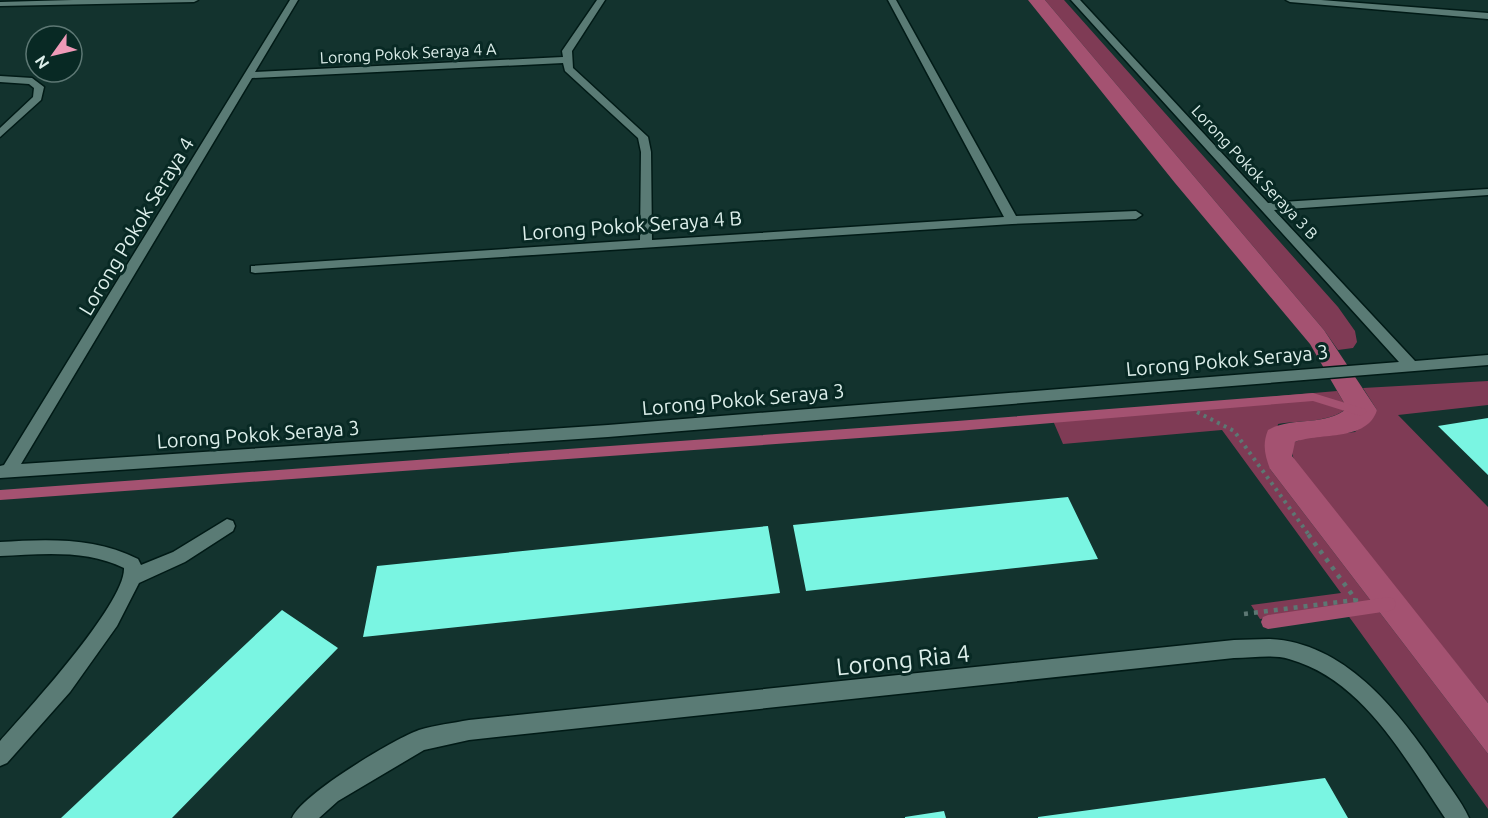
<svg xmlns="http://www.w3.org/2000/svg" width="1488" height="818" font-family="Ubuntu,sans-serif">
<rect width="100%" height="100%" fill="#13332e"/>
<path fill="#7f3b55" d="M1045,0H1064L1338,307L1355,331L1357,342L1353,348L1338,350L1324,330Z
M1488,381V405L1398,415L1488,507V703L1295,464L1291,449L1295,442L1307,437L1355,432L1377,410L1363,388Z
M1337,391L1347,408C1330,423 1301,420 1278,424L1270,469L1488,754V809L1342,607L1260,619L1251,605L1341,593L1222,430L1063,444L1051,416Z"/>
<path fill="#a45271" d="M1028,0H1045L1324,330L1377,410C1367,442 1321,432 1295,442L1292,456L1488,703V754L1270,469C1265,455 1262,445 1268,430C1292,416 1326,427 1347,408L1310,344L1175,183Z"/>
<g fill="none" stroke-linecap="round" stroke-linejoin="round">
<path fill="#a45271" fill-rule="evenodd" d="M1313,393L1365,409L1367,412L1361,416L1313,401L957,431L0,500V490L957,421Z
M1389,597L1394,599L1396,604L1394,609L1389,611L1268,629L1263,627L1261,622L1263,617L1268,615Z"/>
</g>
<path fill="#7af5e2" d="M1488,418V475L1438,426Z
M1068,497L1098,559L806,591L793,525Z
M768,526L780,593L363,637L377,566Z
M282,610L338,648L172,818H61Z
M1325,778L1348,818H1038V817Z
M944,811L946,818H905V817Z"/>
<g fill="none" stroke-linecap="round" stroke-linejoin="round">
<g stroke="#001a16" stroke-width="3">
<path id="minor" d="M73,0H198L194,2L0,6V2Z
M290,0H298L255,72L563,57L562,51L597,0H605L572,51L573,68L648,137L651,152L652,240L1004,217L888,0H896L1016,216L1136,211L1142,215L1136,219L1012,224L255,273L251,272V266L640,240L641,152L638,138L565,71L563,63L252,78L21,464L608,425L1399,362L1071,0H1080L1268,203L1488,189V195L1274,210L1415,361L1488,355V365L608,437L0,478V466L4,465Z
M1286,0H1321L1488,13V19L1290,2Z
M0,76L32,78L44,87L41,100L0,137V128L33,97L34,88L29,84L0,82Z
M227,519L233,521L235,526L233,531L185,562L139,583L117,626L70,692L7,763L0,766V741C26,712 126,603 124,568C87,549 40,554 0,556V542C47,539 95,537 138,559L141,565L173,552Z
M1269,639C1345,642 1398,711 1437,768C1447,784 1461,800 1469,818H1445C1405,759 1364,680 1289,659C1272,654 1252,658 1234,658L469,740L424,750L338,801L319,818H292C302,794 394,739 419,730C435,725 453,723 469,720L1234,640Z"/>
</g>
<path stroke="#5c7773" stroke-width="4" stroke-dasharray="3 4.5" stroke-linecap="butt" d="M1197,412L1234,431L1309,535"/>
<path stroke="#5c7773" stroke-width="4.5" stroke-dasharray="4 6" stroke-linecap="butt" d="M1244,614L1356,600L1308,534"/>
<use href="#minor" fill="#5a7b75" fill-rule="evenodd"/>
</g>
<g text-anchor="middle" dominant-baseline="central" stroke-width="6" stroke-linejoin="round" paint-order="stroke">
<g font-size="16" fill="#ddefeb" stroke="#082924">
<text transform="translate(408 53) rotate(-3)">Lorong Pokok Seraya 4 A</text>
<text transform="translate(1255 172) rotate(47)">Lorong Pokok Seraya 3 B</text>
</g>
<g font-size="20" fill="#ddefeb" stroke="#082924">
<text transform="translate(632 225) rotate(-4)">Lorong Pokok Seraya 4 B</text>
<text transform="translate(136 226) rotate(-59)">Lorong Pokok Seraya 4</text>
<text transform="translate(1227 360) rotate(-5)">Lorong Pokok Seraya 3</text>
<text transform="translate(743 399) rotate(-5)">Lorong Pokok Seraya 3</text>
<text transform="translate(258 434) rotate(-4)">Lorong Pokok Seraya 3</text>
</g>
<g font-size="24" fill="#ddefeb" stroke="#082924">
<text transform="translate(903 660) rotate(-6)">Lorong Ria 4</text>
</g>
</g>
<g transform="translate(54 54) rotate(236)"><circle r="28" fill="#082924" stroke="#5d7874" stroke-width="1.5"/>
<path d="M0-4.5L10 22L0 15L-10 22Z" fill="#ef9ab8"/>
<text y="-9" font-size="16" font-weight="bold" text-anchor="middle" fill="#ddefeb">N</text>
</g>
</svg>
